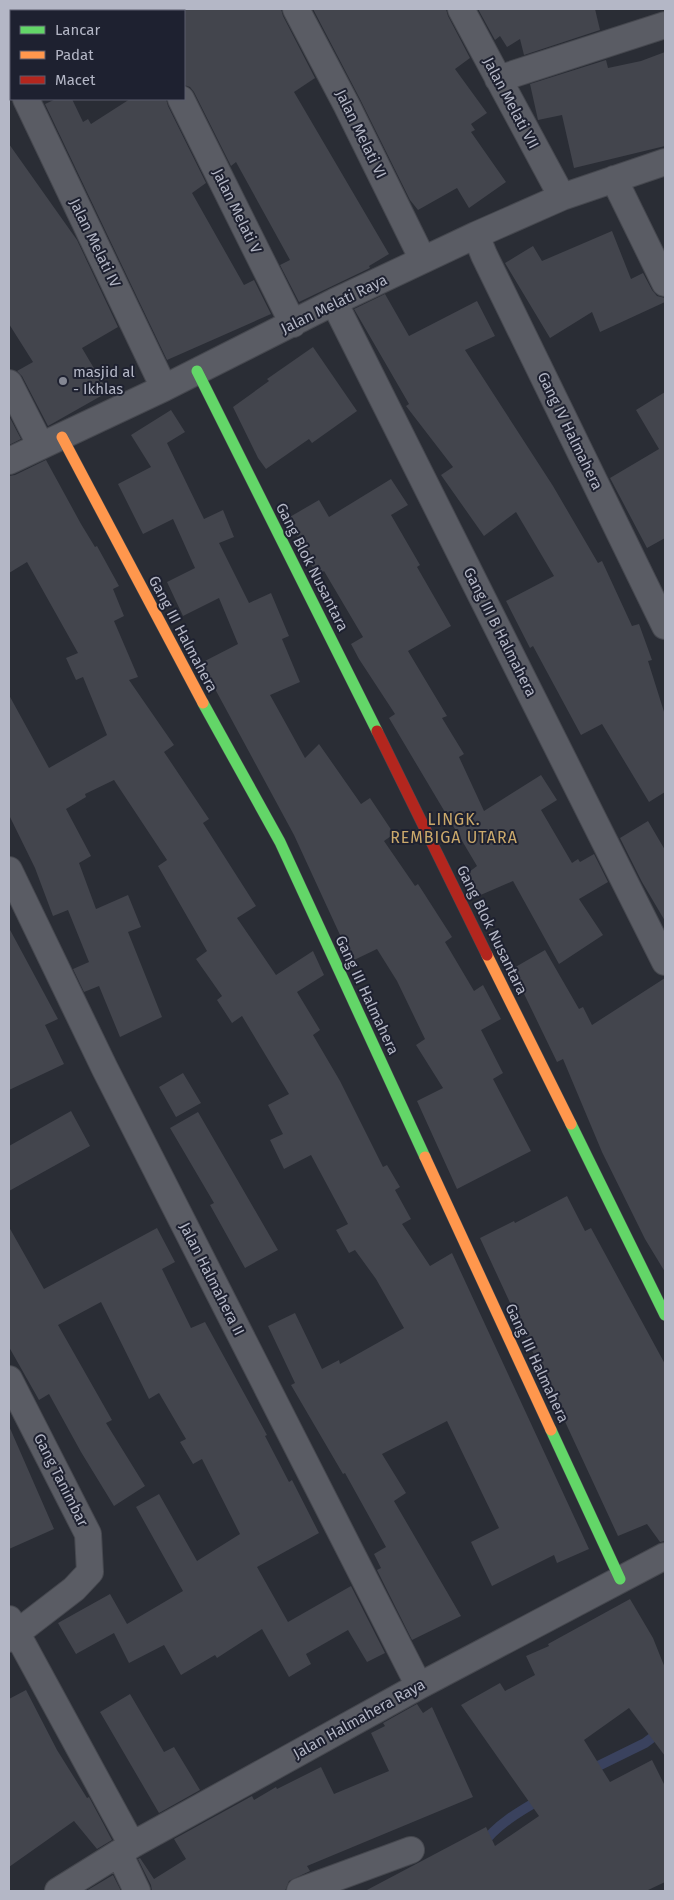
<svg xmlns="http://www.w3.org/2000/svg" width="674" height="1900" font-family="'Fira Sans',sans-serif">
<rect width="100%" height="100%" fill="#2a2d35"/>
<g fill="none" stroke-linecap="round" stroke-linejoin="round">
<path stroke="#3a425e" stroke-width="10" d="M588,1771L645,1743L665,1728
M482,1845C496,1825 520,1811 541,1799"/>
</g>
<path fill="#43454d" d="M184,9H281L283,16L316,80L315,78L294,92L389,254L369,266L370,268L299,302L280,265L290,260L236,162L231,166L194,92L190,87L184,85Z
M313,9H446L448,16L470,58L455,69L487,113L471,124L475,130L471,132L506,182L469,208L457,188L418,210L410,200L360,99Z
M478,9H595L600,30L524,55L520,39L507,47L500,36L495,40Z
M665,52V146L574,168L562,115L538,120L530,84L606,60L608,68L641,61Z
M56,99H72L83,122L88,119L91,124L130,99H166L168,106L206,183L192,193L244,285L254,280L271,314L167,360L45,104Z
M9,144L77,240L118,327L82,348L108,392L48,426L22,376L17,371L33,362L9,324Z
M612,231L631,279L643,273L652,290L657,296L665,298V302L600,332L592,312L550,338L505,263L533,246L542,261Z
M385,294L409,336L477,301L495,336L465,350L553,486L598,563L602,561L632,626L639,624L652,660L648,661L665,715V792L649,802L602,724L581,735L533,646L530,648L506,601L554,576L516,512L484,536L441,475L453,467L406,406L409,404L354,309Z
M313,347L357,411L312,443L309,439L266,469L258,458L233,407L269,381L267,379Z
M665,392V538L647,548L610,478L659,449L636,410Z
M171,410L185,432L167,443L204,519L223,510L234,537L219,543L249,603L271,593L289,636L282,639L300,682L270,695L305,758L319,744L361,804L370,798L394,834L384,841L415,886L418,884L452,937L445,942L474,991L483,985L501,1019L481,1030L503,1073L493,1079L531,1151L457,1189L417,1101L443,1088L416,1045L425,1039L397,981L377,949L352,961L294,835L201,663L238,644L219,598L183,616L167,582L195,568L173,519L143,534L118,484L151,467L131,435Z
M9,416L21,439L9,445Z
M46,460L81,524L95,547L97,546L119,586L113,589L124,616L114,621L138,677L129,680L174,745L164,752L209,819L203,823L256,906L237,918L276,975L313,951L324,975L297,992L320,1030L313,1035L340,1081L383,1167L387,1165L400,1187L395,1190L411,1219L402,1224L430,1266L452,1253L589,1549L557,1563L554,1555L492,1586L471,1542L499,1528L447,1421L382,1454L406,1493L394,1501L461,1616L412,1640L377,1570L381,1568L374,1554L386,1547L345,1473L343,1474L291,1385L295,1383L268,1326L295,1313L322,1369L339,1360L340,1364L404,1328L376,1279L355,1250L349,1253L336,1230L348,1224L311,1155L284,1169L270,1140L283,1134L268,1105L289,1094L242,1016L232,1023L217,1000L222,996L196,959L207,951L158,866L167,860L114,780L85,794L86,797L66,809L91,856L79,863L96,909L128,895L141,927L128,932L162,1017L120,1037L99,986L84,992L73,969L89,962L68,910L53,916L35,868L9,815V695L49,768L107,735L83,677L76,680L66,658L78,653L27,562L9,573V476L15,475Z
M391,479L408,505L391,515L420,565L417,567L451,626L408,651L447,716L442,718L464,754L459,757L484,811L541,775L557,800L541,810L572,863L578,859L580,862L594,854L608,882L579,899L603,935L559,964L513,881L476,897L465,875L477,866L389,718L395,714L359,659L351,644L363,637L324,571L319,575L312,566L288,518L319,500L329,517Z
M648,821L665,850V921L642,882L620,838Z
M9,928L58,1019L45,1025L64,1064L9,1090Z
M545,950L579,1009L583,1007L592,1025L665,978V1272L645,1239L602,1152L563,1059L557,1062L512,969Z
M183,1073L201,1103L176,1117L159,1087Z
M71,1111L90,1146L9,1191V1146Z
M198,1112L278,1250L245,1268L210,1205L214,1203L170,1128Z
M567,1196L585,1231L591,1228L665,1364V1541L660,1542L647,1524L618,1536L480,1238L514,1221L515,1223Z
M9,1227L44,1289L157,1228L175,1262L162,1269L191,1328L205,1322L267,1435L265,1436L289,1482L292,1480L319,1533L257,1567L288,1622L351,1586L385,1653L367,1662L348,1630L306,1654L311,1664L289,1677L262,1629L217,1658L215,1655L181,1675L164,1645L129,1663L114,1633L76,1654L58,1623L110,1594L127,1624L183,1591L136,1507L159,1494L197,1561L240,1534L202,1459L193,1464L180,1442L186,1439L159,1393L149,1399L101,1302L58,1325L112,1420L106,1423L145,1486L114,1506L81,1452L49,1394L39,1400L9,1347Z
M9,1426L54,1529L9,1549Z
M630,1599L653,1638L665,1668V1756L629,1708L584,1740L610,1782L652,1760L665,1786V1882L646,1891H365L486,1827L495,1846L539,1816L461,1705L500,1683L505,1691L535,1675L526,1656L549,1646L548,1644Z
M26,1690L57,1750L87,1798L89,1797L112,1840L97,1849L74,1821L9,1867V1699Z
M130,1694L164,1752L174,1747L200,1790L159,1813L100,1712Z
M417,1704L423,1713L432,1707L473,1797L307,1866L310,1871L289,1881L285,1891H152L151,1885L138,1859L140,1858L154,1879L186,1859L174,1839L252,1796L254,1800L276,1787L277,1789L321,1767L334,1794L389,1771L371,1733L385,1726L383,1723Z
M113,1875L121,1891H86Z"/>
<g fill="none" stroke-linecap="round" stroke-linejoin="round">
<g stroke="#46484f" stroke-width="28">
<path id="street" d="M134,9L135,11
M296,9L347,106L423,260
M461,9L562,197
M9,64L11,69
M498,79L665,25
M26,99L164,388
M181,99L293,324
M614,179L665,283
M476,235L484,255L665,626
M334,302L665,962
M9,383L41,446
M9,461L164,388L334,302L476,235L562,197L665,162
M9,870L105,1069L419,1686
M9,1379L88,1534L90,1572L74,1589L9,1639
M9,1619L132,1845
M119,1853L137,1891
M58,1891L132,1845L419,1686L665,1556
M300,1891L411,1850"/>
</g>
<g stroke="#46484f" stroke-width="12">
<path id="fast" d="M197,371L377,731
M203,703L280,842L425,1157
M571,1124L665,1315
M551,1430L620,1579"/>
</g>
<g stroke="#46484f" stroke-width="12">
<path id="slow" d="M62,437L203,703
M487,955L571,1124
M425,1157L551,1430"/>
</g>
<g stroke="#46484f" stroke-width="12">
<path id="jam" d="M377,731L487,955"/>
</g>
<use href="#street" stroke="#5a5c64" stroke-width="26"/>
<use href="#fast" stroke="#63d668" stroke-width="11"/>
<use href="#slow" stroke="#ff974d" stroke-width="11"/>
<use href="#jam" stroke="#b3261e" stroke-width="11"/>
</g>
<circle fill="#848793" stroke="#1e2130" stroke-width="2" cx="63" cy="381" r="5"/>
<g text-anchor="middle" dominant-baseline="central" stroke-width="4" stroke-linejoin="round" paint-order="stroke">
<g font-size="15" fill="#b4b7c6" stroke="#1e2130">
<text transform="translate(511 103) rotate(62)">Jalan Melati VII</text>
<text transform="translate(361 134) rotate(64)">Jalan Melati VI</text>
<text transform="translate(237 211) rotate(64)">Jalan Melati V</text>
<text transform="translate(95 243) rotate(64)">Jalan Melati IV</text>
<text transform="translate(334 304) rotate(-26)">Jalan Melati Raya</text>
<text transform="translate(570 431) rotate(64)">Gang IV Halmahera</text>
<text transform="translate(312 567) rotate(63)">Gang Blok Nusantara</text>
<text transform="translate(500 632) rotate(63)">Gang III B Halmahera</text>
<text transform="translate(183 634) rotate(62)">Gang III Halmahera</text>
<text transform="translate(492 930) rotate(64)">Gang Blok Nusantara</text>
<text transform="translate(367 995) rotate(65)">Gang III Halmahera</text>
<text transform="translate(212 1279) rotate(63)">Jalan Halmahera II</text>
<text transform="translate(537 1363) rotate(65)">Gang III Halmahera</text>
<text transform="translate(61 1480) rotate(63)">Gang Tanimbar</text>
<text transform="translate(359 1719) rotate(-29)">Jalan Halmahera Raya</text>
</g>
<g font-size="15" fill="#b4b7c6" stroke="#1e2130" text-anchor="start">
<text x="73" y="372">masjid al<tspan x="73" dy="17">- Ikhlas</tspan></text>
</g>
<g font-size="16" letter-spacing="1" fill="#cba96b" stroke="#1e2130">
<text x="454" y="819">LINGK.<tspan x="454" dy="18">REMBIGA UTARA</tspan></text>
</g>
</g>
<rect width="674" height="1900" fill="none" stroke="#b4b7c6" stroke-width="20"/>
<rect x="10" y="10" width="175" height="90" fill="#1e2130" stroke="#5a5d6c"/>
<rect x="20" y="26" width="25" height="8" fill="#63d668" stroke="#5a5d6c"/>
<text x="55" y="35" font-size="15" fill="#b4b7c6">Lancar</text>
<rect x="20" y="51" width="25" height="8" fill="#ff974d" stroke="#5a5d6c"/>
<text x="55" y="60" font-size="15" fill="#b4b7c6">Padat</text>
<rect x="20" y="76" width="25" height="8" fill="#b3261e" stroke="#5a5d6c"/>
<text x="55" y="85" font-size="15" fill="#b4b7c6">Macet</text>
</svg>
